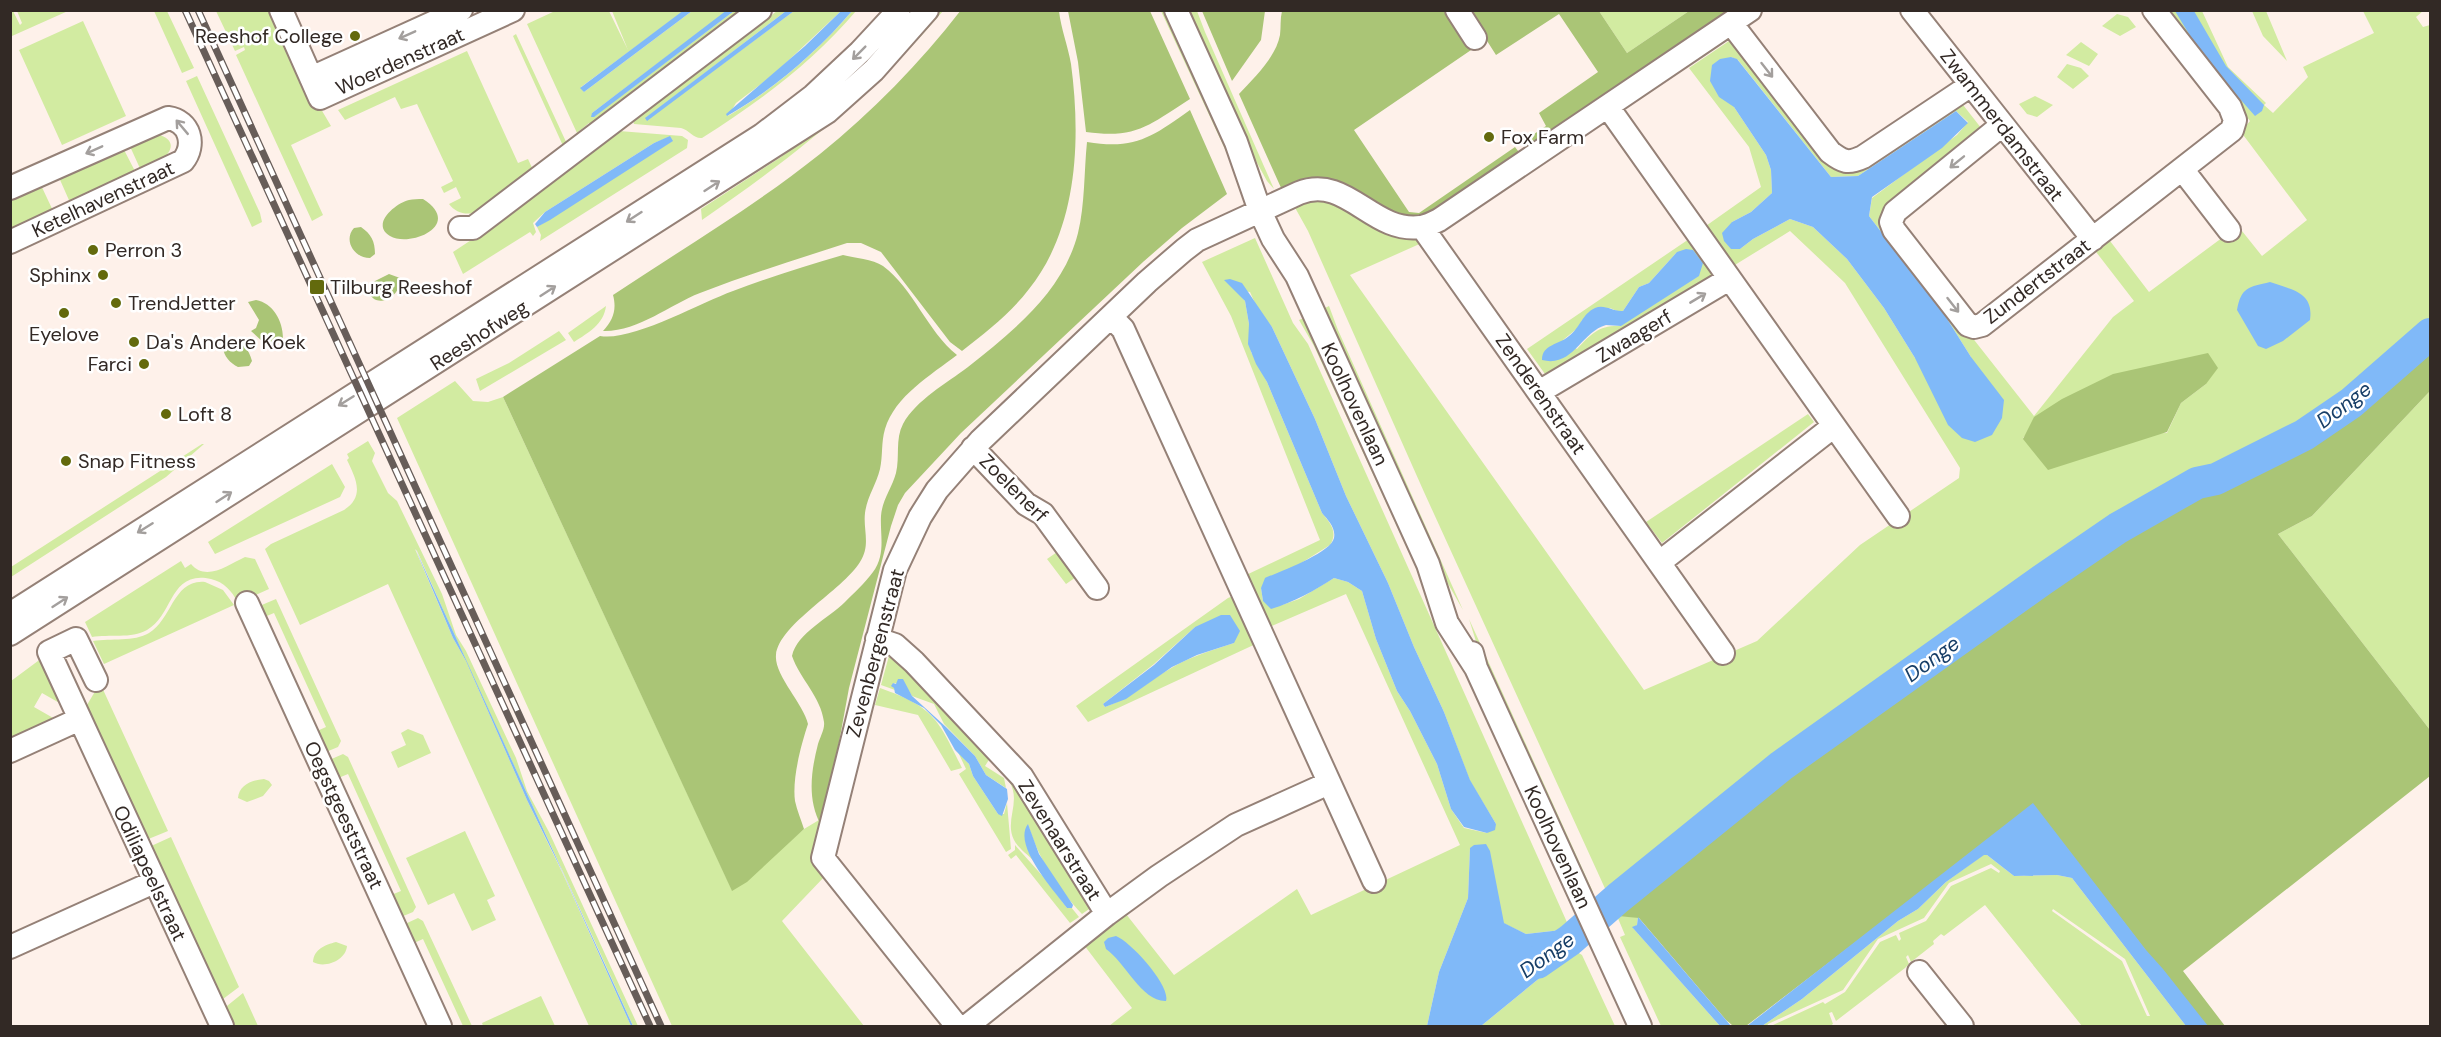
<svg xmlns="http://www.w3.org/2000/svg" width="2441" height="1037" font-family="'DM Sans',sans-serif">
<rect width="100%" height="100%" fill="#fef1ea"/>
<path fill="#d2eba1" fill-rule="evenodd" d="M10,11H13L20,25L22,23L17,11H68L12,36Z
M154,11H167L194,68L182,73Z
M216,11H268L285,48L331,126L291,145L323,215L312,221L236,55L245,50L244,47L235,51Z
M555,11H609L628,50L612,11H684L581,87L584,92L692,11H727L592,113L593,117L734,11H745L592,126L589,123L577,133L527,24Z
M777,11H786L646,118L647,120L794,11H841L773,75L736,103L728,116C773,90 818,51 852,11H856C814,61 758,103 702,138C694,139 689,130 681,128L634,124L633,120Z
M936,11H943C873,94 791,159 702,220L701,209L781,157L819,128Z
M1161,11H1166L1239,170L1245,202L1229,158Z
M1186,11H1197L1205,32L1274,189L1267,181L1256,161Z
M1599,11H1689L1627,53Z
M2166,11H2202L2228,67L2266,103L2264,105L2273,113L2308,77L2303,67L2374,33L2363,11H2423L2416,17L2423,27L2430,25V326L2365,386L2283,440L2137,512L2053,566L1864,701L1608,895L1424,492L1308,231L1293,204L1316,195L1419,235L1424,242L1350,275L1644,690L1757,641L1860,545L1959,478L1960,468L1845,283L1790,231L1730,268L1703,228L1761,187L1749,147L1689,68L1732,39L1834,165L1960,101L1985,133L1879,219L2034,416L2113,317L2134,301L2093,248L2107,237L2149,292L2238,226L2262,256L2307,220L2241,132L2250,121ZM1731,57L1738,60L1831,177L1858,176L1956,111L1968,122L1957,135L1872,198L1869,216L1944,314L1971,357L1915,358L1884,308L1847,259L1813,227L1790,219L1753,239L1740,249L1732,222L1751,212L1772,193L1771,170L1766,155L1734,107ZM2206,384L2181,403L2167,433L2023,438L2027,434Z
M2252,11H2266L2287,61L2263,36Z
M2117,14L2128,17L2136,27L2120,36L2102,26Z
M83,21L126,116L62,145L19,50Z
M516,34L568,146L564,148L513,36Z
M2081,42L2098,54L2089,66L2066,55Z
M467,51L518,163L528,159L534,172L474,213C464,215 455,212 449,204L461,198L456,187L444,193L441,187L453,181L417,104L401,109L395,97L345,120L338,110Z
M2067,64L2081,68L2089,76L2073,89L2057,77Z
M197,76L260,213L262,222L252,227L186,81Z
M2035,96L2053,105L2037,117L2027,114L2019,104Z
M619,131L682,136L688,140L687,148L540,241L541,235L537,227L672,141L670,137L654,143L545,212L533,223L536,232L533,236L530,232L463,274L453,252L497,223Z
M157,134C190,144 155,166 143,175L128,142Z
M121,144L138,177L72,207L57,173Z
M39,181L55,215L11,236L10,194Z
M1692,237L1718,275L1545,374L1527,349ZM1677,252L1621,326C1599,325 1592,333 1577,349L1563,340L1579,327L1582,320L1610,308L1617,311H1623L1639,287L1649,283Z
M1255,238L1293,323L1308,344L1570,929L1526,934L1503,923L1489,851L1470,848L1468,898L1439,972L1427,1026H1109L1132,1008L1084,945L1126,914L1174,975L1297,889L1311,915L1460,845L1346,594L1267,628L1244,576L1320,540L1231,316L1202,262ZM1236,290L1250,292L1258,310L1272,327L1315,419L1346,496L1388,583L1414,647L1444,712L1470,781L1496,824L1487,833L1464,828L1451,809L1437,764L1410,711L1397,691L1376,639L1362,591L1348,582L1334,578L1299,599L1282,605L1263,601L1261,588L1330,545C1338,532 1331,524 1322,513L1267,382L1251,352L1249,324L1245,301Z
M606,306C604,324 588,333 574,342L568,333Z
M1329,306L1338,330L1463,610L1447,582L1323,309Z
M1306,317L1430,588L1440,620L1314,346L1299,320Z
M559,331L566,340L480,391L476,379L509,363Z
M455,381L473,401L488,402L503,397L732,890L804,829L819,820L821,825L826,875L782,921L864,1026H672L397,418Z
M2430,391V730L2278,534L2312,516Z
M1808,414L1814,422L1662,543L1646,522Z
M368,441L375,453L372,461L388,493L397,501L442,594L456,635L466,651L516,758L527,791L549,832L638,1026H633C562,867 487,710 417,551L415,549L453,638L466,661L527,800L563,874L631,1026H589L388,584L300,625L265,549L271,544L344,510C366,496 355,477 347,460L349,458L347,454Z
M202,444H204L166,477L11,577V567Z
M332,464L345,487L340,497L215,554L208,542Z
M1063,548L1082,573L1066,584L1047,559Z
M245,557L255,559L269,589L238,603C232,591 224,582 211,579C169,570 174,615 147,630C131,639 109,634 92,637L85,622L181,561L185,568L191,564C206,582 228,565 245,557Z
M205,582L223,590L234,605L104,664L93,641C111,638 134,642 149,633C172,620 173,579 205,582Z
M1238,594L1260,642L1088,722L1076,706L1228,598ZM1195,627L1234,643C1213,650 1192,656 1173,667C1148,681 1133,697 1105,707L1103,704L1154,664Z
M276,599L341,741L338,747L326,752L317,731L326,727L274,613L262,618L257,607Z
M1469,619L1593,892L1590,893L1479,651Z
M1446,630L1573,902L1569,901Z
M890,652L992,755L985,766L1004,778L1006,788L986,775L975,756L944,724L934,704L912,696L905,685L893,683L895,690L881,685Z
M42,658L63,705L42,693L34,707L55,719L31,728L11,740V681Z
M100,683L168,831L146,840L87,705Z
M880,688C934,707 938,719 962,768L951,771L918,715L875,705Z
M408,729L423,735L431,753L398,768L391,752L406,745L401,733Z
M958,752L969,764L973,776L998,814H1004L1007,803L1011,849L1006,852L959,774L966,769Z
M343,754L348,757L416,907L413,912L401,917L391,895L401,891L348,774L336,779L327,761Z
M1013,778L1092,907L1082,914C1058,889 1038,858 1028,824L1034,861C1028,855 1018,848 1014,840C1004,820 1022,802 1009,781Z
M264,779L269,781L272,785L263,796L247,802L238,798C239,785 252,780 264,779Z
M465,831L495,896L487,900L496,920L472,931L454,893L428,905L406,858Z
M171,837L239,987L219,1002L149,847Z
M1015,845L1047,881L1067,908L1071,907L1079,917L1070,923L1016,855L1011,859L1008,855L1015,850Z
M1983,855H1987L2014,876L2057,875L2072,878L2186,1026H2082L1985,905L1944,936L1941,934L1933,941L1934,944L1911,962L1908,955L1906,957L1909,964L1905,968L1836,1021L1832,1012L1829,1013L1833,1024L1830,1026H1771L1823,1002L1825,1004L1845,992L1880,942L1896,935L1899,941L1901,939L1899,933L1926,921L1951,886L1991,868L1999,873L2000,871L1991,864L1949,883L1924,918L1878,939L1843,990L1768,1024L1767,1026H1762L1802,999L1898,921L1918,909L1946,882ZM2053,909L2125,959L2150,1016H2147L2122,961L2052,911Z
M1617,916L1638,917L1637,925L1633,928L1720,1026H1661L1620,937L1625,935Z
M418,918L423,921L472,1026H463L423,939L414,943L405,924Z
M336,942L347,946C346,960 325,969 313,962C314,949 325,945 336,942Z
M1574,950L1582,955L1615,1026H1481Z
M243,993L258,1026H230L222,1010Z
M541,996L555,1026H483L482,1023Z"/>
<path fill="#aac576" d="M961,10L1059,11C1061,29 1068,46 1071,64C1081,139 1078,228 1029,289C1010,314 986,332 962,351L950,342L881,252L861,243H847C798,259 749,274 700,293C669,305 638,332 603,331C613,320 617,310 613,295C682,249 755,206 820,154C872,112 920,63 961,10Z
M1068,11H1150L1190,99C1149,125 1137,139 1086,132L1078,62Z
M1202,11H1265L1261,40L1232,81Z
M1282,11H1444L1468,47L1472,45L1474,48L1354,130L1409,212L1419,213L1515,147L1522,156L1420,220L1282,190L1239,94C1254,78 1276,57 1280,35C1281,27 1280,19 1282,11Z
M1468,11H1599L1627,53L1689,11H1735L1529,152L1522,142L1546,126L1539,113L1598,72L1559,14L1496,55Z
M1190,110L1227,194L1182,228L1143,262L961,433L905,493L898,505L891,526L849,688L824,824L821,825C807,800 811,771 818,744C820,737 825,729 824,722C821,697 800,679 792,656C797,633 829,618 845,602C854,593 865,583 873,572C886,554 880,536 881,516C882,500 892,488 896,473C900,457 895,439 903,424C916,400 947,383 968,367C1013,331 1063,292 1078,233C1085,205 1084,171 1087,142C1135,150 1152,137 1190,110Z
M423,199C464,225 410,248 390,236C370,224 396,203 409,200C413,199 418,199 423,199Z
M361,227C371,234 375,241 375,254L370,258C354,258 343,240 354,228Z
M843,255C854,258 873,259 883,266C914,289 927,331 957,355C931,375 895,396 885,429C881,442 883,456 880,469C876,485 867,497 865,513C863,530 871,545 860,562C842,591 779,624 776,655C774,675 803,703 808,724C801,745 792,779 795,801C797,810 801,820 804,829L747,882L732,891L503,397L600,336C631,342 700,303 733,291C769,277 806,266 843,255Z
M389,274L400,278C403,294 378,311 369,293L375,281Z
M256,300C273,303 283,321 283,338L276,344L263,342L251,331L256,328L259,320L248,302Z
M2430,326V391L2312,516L2278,534L2430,730V776L2183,971L2225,1026H2204L2034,806L1746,1026L1732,1025L1726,1020L1639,918L1617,916L1608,895L1864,701L2053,566L2137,512L2283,440L2365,386Z
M229,340C242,341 249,349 252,361L249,366L238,367C229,362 221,354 224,343Z
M2208,353L2218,368L2206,384L2181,403L2167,432L2048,470L2023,439L2034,417L2062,399L2113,374Z"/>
<path fill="#80b9f8" d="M684,10L692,11L584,92L580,88Z
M727,10L734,11L594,117H591L592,113Z
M786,11H794L647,121L645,118Z
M841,11H852C818,51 773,90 727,116L726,114L805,46Z
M2175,11H2194L2226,66L2264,105L2262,111L2255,116L2203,57Z
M1731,57L1737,59L1831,177L1858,176L1956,111L1968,123L1942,148L1872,197L1869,216L1944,314L1971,357L2004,400L2002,418L1992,435L1975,442L1962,438L1948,425L1915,358L1884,308L1847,259L1813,227L1790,219L1753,239L1740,249H1731L1724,241L1722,233L1732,222L1751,212L1772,193L1771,170L1766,155L1734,107L1719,97L1710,81L1712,65L1720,59Z
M670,136L673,141L550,220L537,227L535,224L545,212L654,143Z
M1686,249L1693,250L1703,263L1699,276L1621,326C1617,326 1610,325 1606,325C1581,332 1573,368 1542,360C1542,344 1559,345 1569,336C1580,328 1582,314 1595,308C1605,304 1613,312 1623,311L1639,287L1649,283L1677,252Z
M1230,279L1242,283L1272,327L1315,419L1346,496L1388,583L1414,647L1444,712L1470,780L1496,824L1495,830L1487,833L1464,827L1451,809L1437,764L1410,711L1397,691L1376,639L1362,591L1348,582L1334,578C1314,591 1294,602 1271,609L1263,601L1261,588L1265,578C1279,572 1331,553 1334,538C1336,528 1328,520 1322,513L1267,382L1256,364L1248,344L1249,324L1245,301L1224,280Z
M2270,282C2292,290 2314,292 2310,320L2283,341L2266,349L2258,346L2237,310C2241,287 2249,287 2270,282Z
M415,548L633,1026H631L563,873L527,800L466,661L453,638Z
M1221,615H1230L1240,631L1234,643L1197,655L1172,667L1126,699L1105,707L1103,704L1154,665L1195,627Z
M898,679H903L912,696L946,727L975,756L986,775L1007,789L1008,799L1002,816L998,814L973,776L969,764L955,750L941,725L924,708L895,693L894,688L891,686L893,683L896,684Z
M2033,803L2146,950L2163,969L2208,1026H2186L2072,878L2057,875L2014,876L1987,855H1984L1946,882L1918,909L1898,921L1802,999L1762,1026H1747Z
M1028,824L1039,854L1073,905L1072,908H1067C1054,890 1012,845 1028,824Z
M1486,844L1490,851L1504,923L1526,934L1570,929L1574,950L1481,1026H1427L1439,972L1468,898L1470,848L1474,845Z
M1638,917L1726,1020L1731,1026H1739H1720L1632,927L1637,925Z
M1116,936C1131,942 1171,986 1166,1001C1142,1002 1125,962 1106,949L1104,942L1108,938Z"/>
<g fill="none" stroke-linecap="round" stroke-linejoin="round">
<path stroke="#80b9f8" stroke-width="32" d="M1537,963L1570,940L1618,898L1781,766L2042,580L2118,528L2197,483L2216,479L2304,435L2351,403L2430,334"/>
<g stroke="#958177" stroke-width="26">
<path id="minor" d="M281,10L320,98L513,10
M1176,10L1236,142L1260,211L1273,239L1297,276L1428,564L1447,623L1476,668
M1457,10L1475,38
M1912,10L2093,239
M1731,23L1830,152C1843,162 1848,164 1863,157L1971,85
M311,78L461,10
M1608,107L1898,516
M2002,125L1895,212L1891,222L1894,230L1968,325L1974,327L1982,325L2232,130L2235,120L2230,107L2154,10
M2182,169L2229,230
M10,188L168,118C190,121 196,145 183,161L10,242
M1422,227L1723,653
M460,228H473L760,10
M1111,317L1123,329L1374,881
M1539,392L1729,279
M973,448L1026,504L1043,514L1097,588
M1660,562L1834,426
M247,603L440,1026
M10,614L762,135L813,96L860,52L899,10
M10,634L827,112L874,70L927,10
M877,639L895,645L914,662L1022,777L1107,914L1159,876L1236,825L1329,783
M1472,653L1476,668L1640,1026
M96,680L76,639L49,652L222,1026
M10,751L80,719
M10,947L154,882
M1919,972L1962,1026
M957,1026L823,858L895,570L920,517L937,490L980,441L1147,282L1184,250L1197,240L1299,193C1347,174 1372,234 1421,227C1427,226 1433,223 1439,220L1750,10
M967,1026L1107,914"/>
</g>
<use href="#minor" stroke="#fff" stroke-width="22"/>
<g stroke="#675d59" stroke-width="7">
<path id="rail" d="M185,10L650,1026
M198,10L661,1026"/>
</g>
<use href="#rail" stroke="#fff" stroke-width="4.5" stroke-dasharray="14" stroke-linecap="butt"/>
</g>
<defs><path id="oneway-shaft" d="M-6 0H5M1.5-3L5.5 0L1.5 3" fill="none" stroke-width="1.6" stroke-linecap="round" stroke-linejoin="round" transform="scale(1.5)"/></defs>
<g stroke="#a39f9d">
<use href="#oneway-shaft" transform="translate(407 35) rotate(156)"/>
<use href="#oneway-shaft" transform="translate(859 53) rotate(135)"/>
<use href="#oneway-shaft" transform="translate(1767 70) rotate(52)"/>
<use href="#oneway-shaft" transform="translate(182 127) rotate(-130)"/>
<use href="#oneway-shaft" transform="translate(94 150) rotate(156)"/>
<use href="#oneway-shaft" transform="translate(1957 162) rotate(141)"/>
<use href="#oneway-shaft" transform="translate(712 186) rotate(-33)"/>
<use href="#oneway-shaft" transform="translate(634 217) rotate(147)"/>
<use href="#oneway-shaft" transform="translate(548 291) rotate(-33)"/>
<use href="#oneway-shaft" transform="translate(1698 298) rotate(-31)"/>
<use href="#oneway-shaft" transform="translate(1953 305) rotate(52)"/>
<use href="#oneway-shaft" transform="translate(346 401) rotate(148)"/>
<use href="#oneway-shaft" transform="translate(224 497) rotate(-33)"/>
<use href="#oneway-shaft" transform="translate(145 528) rotate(148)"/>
<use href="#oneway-shaft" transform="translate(60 602) rotate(-33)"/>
</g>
<g fill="#636a0d" stroke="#fff" stroke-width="2">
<circle cx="355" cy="36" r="6"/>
<circle cx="1489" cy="137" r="6"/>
<circle cx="93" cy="250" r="6"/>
<circle cx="103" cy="275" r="6"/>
<rect x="309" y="279" width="16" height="16" rx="3"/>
<circle cx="116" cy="303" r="6"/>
<circle cx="64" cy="313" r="6"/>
<circle cx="134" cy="342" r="6"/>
<circle cx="144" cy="364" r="6"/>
<circle cx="166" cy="414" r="6"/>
<circle cx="66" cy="461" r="6"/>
</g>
<g text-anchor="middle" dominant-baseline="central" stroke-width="5" stroke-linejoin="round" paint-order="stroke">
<g font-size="20" fill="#322925" stroke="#fff" text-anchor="start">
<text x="343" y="36" text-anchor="end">Reeshof College</text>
<text x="1501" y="137">Fox Farm</text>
<text x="105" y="250">Perron 3</text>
<text x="91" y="275" text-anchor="end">Sphinx</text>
<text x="330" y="287">Tilburg Reeshof</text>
<text x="128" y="303">TrendJetter</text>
<text x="64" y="334" text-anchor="middle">Eyelove</text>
<text x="146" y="342">Da's Andere Koek</text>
<text x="132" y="364" text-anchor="end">Farci</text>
<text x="178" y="414">Loft 8</text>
<text x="78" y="461">Snap Fitness</text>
</g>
<g font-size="20" fill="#322925" stroke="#fff">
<text transform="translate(400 61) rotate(-24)">Woerdenstraat</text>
<text transform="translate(2002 125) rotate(52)">Zwammerdamstraat</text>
<text transform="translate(103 199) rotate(-25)">Ketelhavenstraat</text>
<text transform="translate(2037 281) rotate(-37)">Zundertstraat</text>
<text transform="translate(479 335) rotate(-33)">Reeshofweg</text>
<text transform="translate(1634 336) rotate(-31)">Zwaagerf</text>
<text transform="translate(1541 394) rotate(55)">Zenderenstraat</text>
<text transform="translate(1355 404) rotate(65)">Koolhovenlaan</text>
<text transform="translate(1014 488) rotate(45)">Zoelenerf</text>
<text transform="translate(875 653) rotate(-75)">Zevenbergenstraat</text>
<text transform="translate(344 815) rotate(65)">Oegstgeeststraat</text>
<text transform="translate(1060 840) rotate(58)">Zevenaarstraat</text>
<text transform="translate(1558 847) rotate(65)">Koolhovenlaan</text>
<text transform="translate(150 873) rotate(65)">Odiliapeelstraat</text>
</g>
<g font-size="21" font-style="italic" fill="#173e67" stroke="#fff">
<text transform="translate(2344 405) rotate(-37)">Donge</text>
<text transform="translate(1932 659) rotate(-36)">Donge</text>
<text transform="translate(1547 955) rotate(-36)">Donge</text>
</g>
</g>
<rect width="2441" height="1037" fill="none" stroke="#322925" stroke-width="24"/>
</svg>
